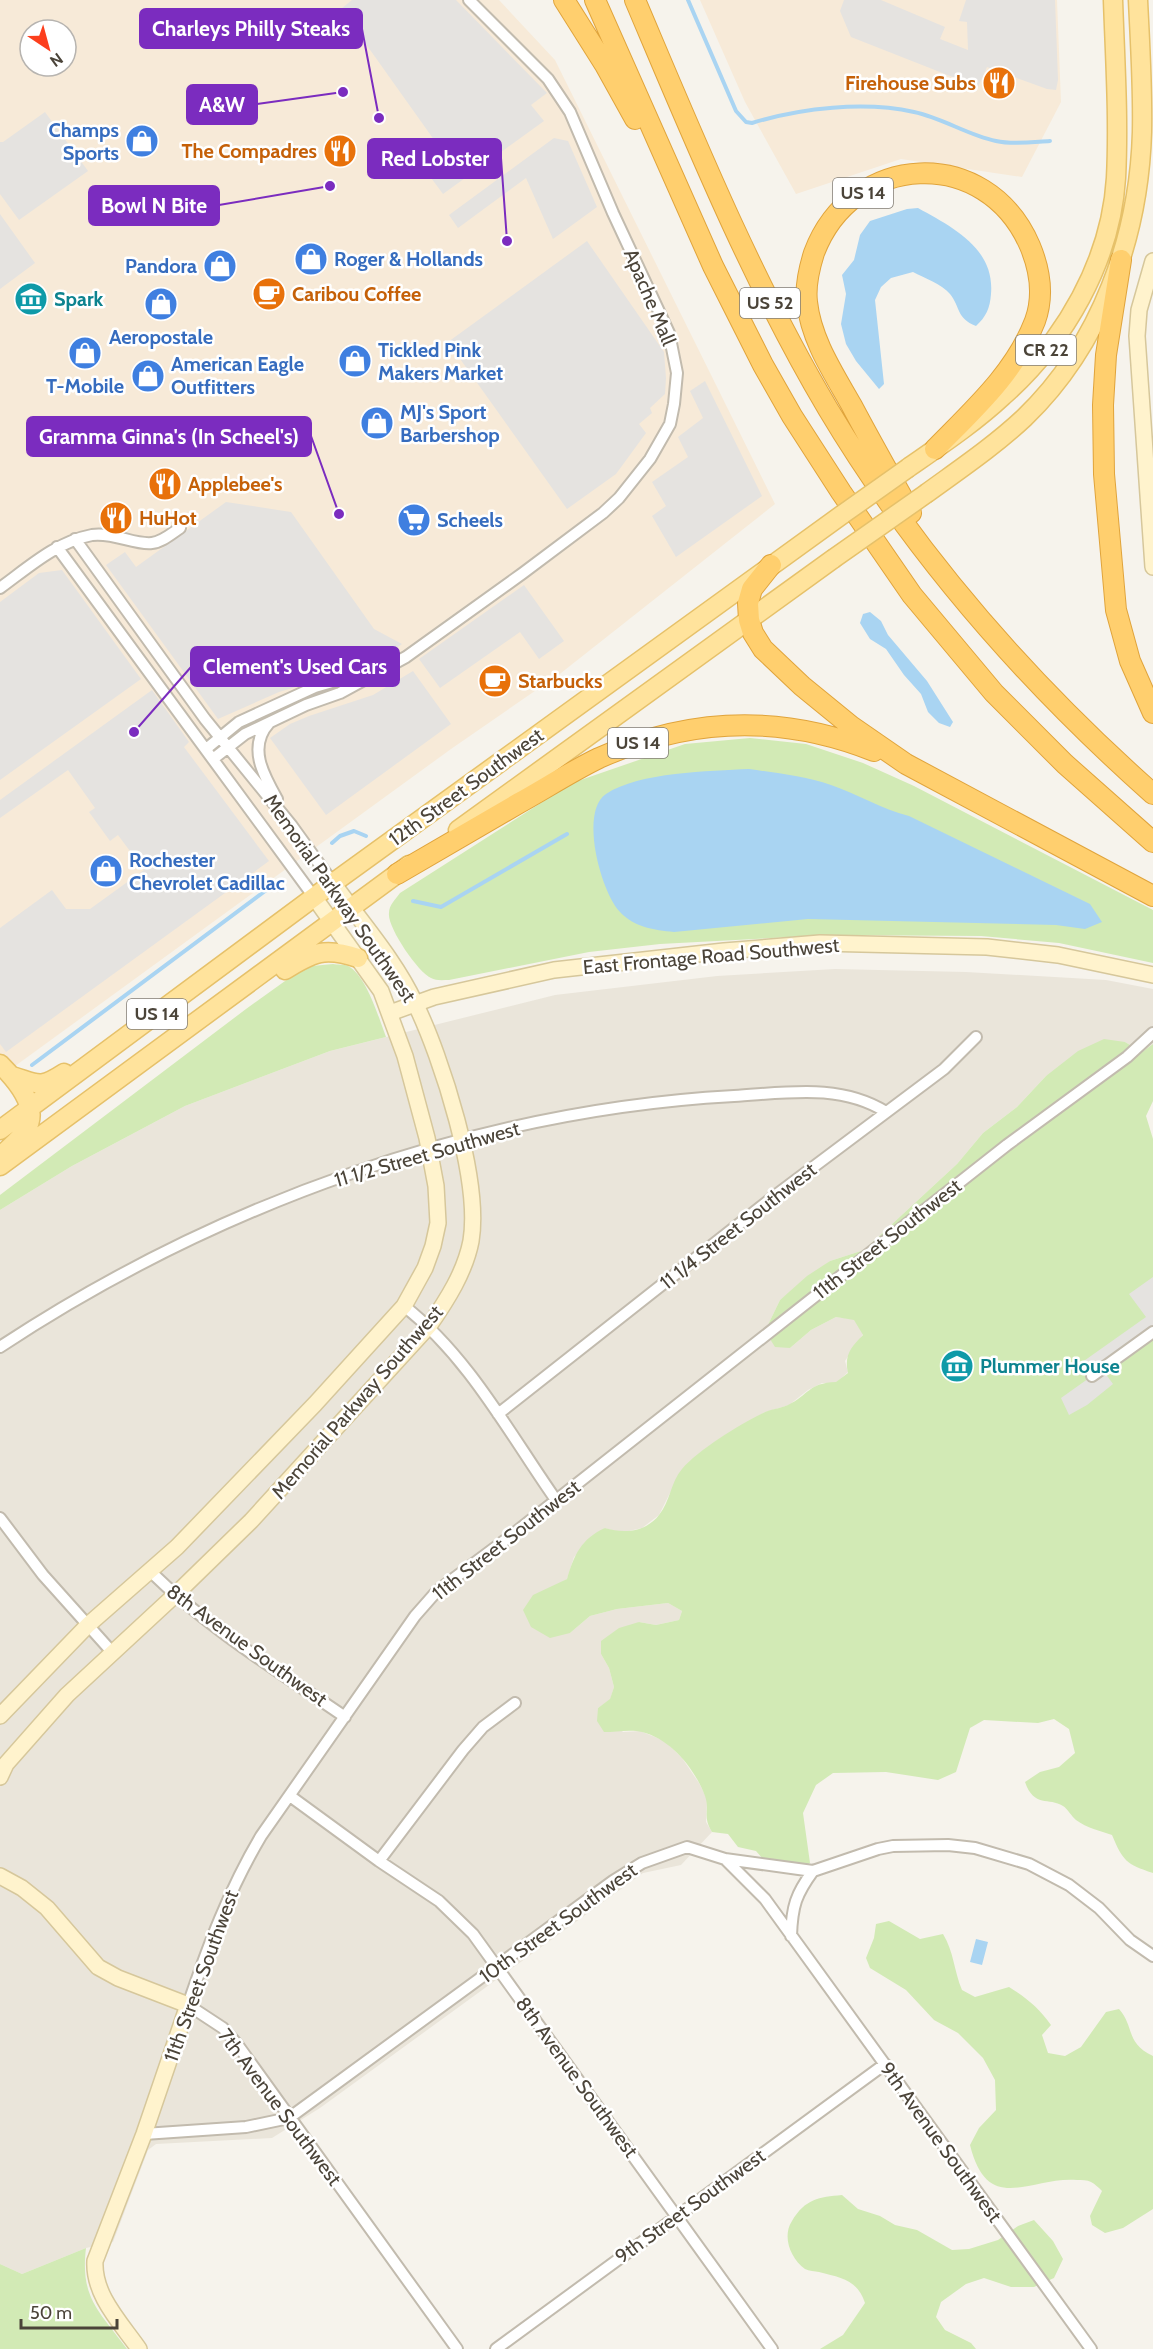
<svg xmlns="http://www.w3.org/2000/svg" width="1153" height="2349" font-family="Cabin,sans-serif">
<rect width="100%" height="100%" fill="#f6f3ec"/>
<path fill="#eae5da" d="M835,969L966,972L1106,980L1153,989V1044L1142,1052L1125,1042L1046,1076L1017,1107L983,1133L957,1164L864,1250L830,1261L780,1300L765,1331L790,1348L811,1330L836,1317L854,1319L863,1334L845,1361L848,1372L836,1383H822L808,1390L789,1405L763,1413L700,1453L670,1493L659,1515L642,1528L620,1533L605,1528L574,1557L567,1579L551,1588L570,1633L590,1616L617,1609L668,1603L682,1611L679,1620L656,1625L639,1622L601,1654L609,1668L614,1687L610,1700L598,1708L623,1732L640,1731L665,1741L682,1758L699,1783L707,1799L706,1822L712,1832L681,1865L643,1873L320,2108L272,2138L156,2144L148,2150L113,2242L86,2248L22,2274L0,2264V1210L72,1166L185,1106L330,1051L555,995L717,976Z"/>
<path fill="#f7ead8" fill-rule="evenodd" d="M0,0H499L555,60L775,504L561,673L451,749L0,1077ZM30,30H66V66H30Z
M700,0H1057L1061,102L1022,177L901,159L796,194L745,102Z"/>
<path fill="#d2eab5" d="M750,738L806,744L863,763L914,786L1153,910V963L1059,943L981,936L828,935L660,944L589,952L449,980C443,980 436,981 431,978C418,972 387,927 389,913C389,905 395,900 400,893L572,783L685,744Z
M333,964C337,965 344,964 348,966C366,975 379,1018 386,1037L330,1051L185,1106L72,1166L0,1210V1195L246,1009L299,971L312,966Z
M1104,1039L1125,1042L1142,1052L1153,1044V1101L1146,1116L1153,1139V1873C1126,1864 1123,1861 1112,1835C1100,1831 1087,1828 1076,1820C1071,1816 1068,1809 1063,1806C1049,1797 1034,1808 1025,1782L1040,1772L1059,1767L1075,1753L1069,1729L1054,1719L1038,1723L984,1720L970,1728L956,1772L938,1780L886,1772L833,1773L816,1785L803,1813L810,1863L793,1874L783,1871L763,1859L756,1851L738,1847L728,1834L712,1832C702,1816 710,1810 705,1796C695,1769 671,1739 642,1732C631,1729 616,1732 604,1732L597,1721L598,1708L610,1699L614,1687L609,1668L601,1654V1641L619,1628L639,1622L656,1625L679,1620L682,1611L668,1603L617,1609L590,1616L570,1633L550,1638L531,1627L523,1610L533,1595L567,1579C574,1555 581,1539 605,1528C624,1534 646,1532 659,1515C670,1502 671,1481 682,1469C698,1450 739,1425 761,1414C770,1409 779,1409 788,1405C809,1395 808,1383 836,1382L848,1373C844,1355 851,1347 863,1335L854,1320L836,1317L811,1330L790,1348L775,1347L765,1331L780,1300L807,1276L830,1261L864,1250L957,1164L983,1133L1017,1107L1046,1076L1078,1051Z
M889,1921L920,1939L943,1934C954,1952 954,1971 962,1990L975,1997L1009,1987C1027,1998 1039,2008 1051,2025L1042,2035L1048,2053L1065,2056L1081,2047L1106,2012L1119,2009C1135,2027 1125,2043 1153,2056V2209L1123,2228L1105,2233L1092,2225L1090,2216L1102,2191C1099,2188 1095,2184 1091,2182C1087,2180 1082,2180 1077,2180C1030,2176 988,2217 970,2145L979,2128L996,2110L995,2080L983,2058L958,2033L934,2020L906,1990L870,1968L866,1958L874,1938L876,1924Z
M842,2195L858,2209L880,2216L895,2225L917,2230L952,2250L969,2249L998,2240L1018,2226L1034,2220L1053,2241L1063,2259L1054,2278L1034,2287H1011L984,2278L966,2284L941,2302L936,2317L945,2330L971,2343L976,2349H820L843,2335L865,2303C857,2279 841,2278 819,2272C815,2271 809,2271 805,2269C790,2258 782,2236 792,2221C805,2199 819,2197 842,2195Z
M86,2248C80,2298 99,2311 127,2349H0V2264L22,2274Z"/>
<path fill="#e5e3e0" d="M352,0H456L547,93L531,105L544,121L443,194L417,159L437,144L341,9Z
M844,0H881L945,27L940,39L968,50L967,22L959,21L966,0H1055L1058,80L1056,90L1047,89L987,67L978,87L851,37L840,11Z
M45,112L88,171L19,220L0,194V142H3Z
M554,138L568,141L597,207L553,239L526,178L458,228L449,215Z
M0,214L35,263L0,289Z
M587,241L664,352L666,378L665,394L650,408L652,413L639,424L646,433L616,474L567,509L448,342Z
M705,381L762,496L676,557L652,516L666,506L652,482L688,457L678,437L703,418L690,391Z
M226,502L291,512L374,629L402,644L378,662L279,692L218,719L106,565L125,552L136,567Z
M62,570L141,679L0,780V602L39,573Z
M524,585L564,641L539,659L520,632L440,688L419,659Z
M413,671L451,724L326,815L270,738L290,724L309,716L373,695Z
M152,690L189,742L184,747L269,861L6,1052L0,1044V928L52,890L66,909H90L144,870L118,835L110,841L89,812L95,808L68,770L0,818V800Z
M1153,1277V1332L1102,1369L1113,1384L1087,1405L1069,1415L1061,1398L1092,1376L1081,1363L1146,1317L1129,1294Z"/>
<path fill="#a9d4f2" d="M918,208C952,227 995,248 991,294C990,308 986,317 976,326C956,318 961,308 950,294C942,284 924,278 913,272L891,278L881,287L875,300L884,384L879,389L856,361L846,344L841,324L846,294L842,275L854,260L860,235L870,221L907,209Z
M870,612L881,621L888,635L927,681L953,722L950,727L939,723L928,712L921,694L904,675L886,649L870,639L860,623L863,614Z
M749,769C776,773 805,776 831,785C858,794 881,809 909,816L1090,904L1102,922L1085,929L1056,925L808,919L674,932C654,930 634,927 620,912C601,892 579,812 606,794C639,772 710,771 749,769Z
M976,1939L988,1942L982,1965L970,1962Z"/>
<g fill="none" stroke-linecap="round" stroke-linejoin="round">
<path stroke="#a9d4f2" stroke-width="4" d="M688,0L736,111L746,122L752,123C801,108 864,101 914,112C943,118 967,135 996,141C1013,145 1033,142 1050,141
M332,843L340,836L354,831L366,836
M413,901L441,907L567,834
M32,1065L277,882"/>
<g stroke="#c2bbae" stroke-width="14">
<path id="street" d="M75,539L205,719L292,826L333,883
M57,547L314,897
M0,588C29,567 56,542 92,535C114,532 134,545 152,543C162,542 171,534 180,528
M269,723C247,747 264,776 277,799
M206,749L239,722L315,687L339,680L364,679
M213,759L245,734L306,705L340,693L406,657L523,573L603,513L619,498L650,459L670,424L674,404L677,373L669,333L613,213L570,112L548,79L469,0
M404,1306C469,1357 509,1433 556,1500
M0,1347C215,1205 476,1110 734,1096C786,1093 840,1083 886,1112
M1092,1376L1153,1332
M498,1414L772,1198L944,1069L976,1037
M0,1518L43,1575L112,1652
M150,1571C208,1628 278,1671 345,1717
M290,1796L379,1861L439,1901L473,1934L772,2349
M725,1859L765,1899L1091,2349
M379,1861L463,1750L483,1727L515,1703
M791,1936C792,1906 796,1894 813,1871
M144,2134L246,2127L289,2118L613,1881L642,1863L687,1847L725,1859L813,1871L878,1849L893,1846L948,1845L975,1848L1029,1864L1069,1885L1099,1908L1130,1940L1153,1956
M457,2349L237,2044L223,2028L188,2005C208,1946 229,1890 261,1836L415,1616L437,1591L512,1535L1007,1145L1127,1057L1153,1033
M496,2349L885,2064"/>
</g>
<g stroke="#d6c79b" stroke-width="18">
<path id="secondary" d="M1153,261L1139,310L1137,336L1153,567
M390,1013L434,997L554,970L724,951L820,943L987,947L1058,955L1153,975
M0,1716L88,1625L177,1547L315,1404L404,1306L425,1268L433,1246L438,1223L436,1186L427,1138L405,1056L381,991L314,897
M0,1777L6,1764L67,1695L175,1595L251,1521L429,1326C447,1300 465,1272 471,1241C481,1181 442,1058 415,1003C395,960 361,922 333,883
M0,1876L22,1888L47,1908L98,1967L118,1978L188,2005L144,2134L95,2261C93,2295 121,2323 139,2349"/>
</g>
<g stroke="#e6c16a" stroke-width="21">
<path id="primary" d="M908,468C941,445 974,423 1003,396C1065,341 1111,261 1116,178C1119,119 1115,59 1113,0
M927,493C960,469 994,446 1024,418C1101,344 1139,237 1142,132C1143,88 1140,44 1138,0
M458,830L833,559
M285,970C313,952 325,947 358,958
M0,1064C15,1079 41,1107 26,1130C21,1138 11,1146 3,1154
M12,1076C39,1084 39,1089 64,1073
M0,1130L333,883L843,514
M0,1166L409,865"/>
</g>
<g stroke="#e0a43c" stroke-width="22">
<path id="highway" d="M564,0L605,65L635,119
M595,0L713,266L763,365L792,416L841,492L912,595L994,693L1065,764L1153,842
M635,0C694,139 751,279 828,409C914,553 1028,683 1153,794
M1121,260L1106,355L1103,405L1104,474L1116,610L1130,661L1153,713
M911,513C891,477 871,442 852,406C834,374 811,340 807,302C805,286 809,269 814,253C852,152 986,144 1030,246C1040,270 1044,296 1035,321C1015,373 973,410 935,449
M771,565L752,589L748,603L749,620L753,633L763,649L802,686L851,726L906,764L1153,896
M397,874C438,850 479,826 519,803C546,788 572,771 599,758C690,717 781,714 874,751"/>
</g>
<use href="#street" stroke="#fff" stroke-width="10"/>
<use href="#secondary" stroke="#fff3cd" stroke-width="15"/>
<use href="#primary" stroke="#ffe39c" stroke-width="18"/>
<use href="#highway" stroke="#ffcf6e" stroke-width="20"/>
<g stroke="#e6c16a" stroke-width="21" stroke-linecap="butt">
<path id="primary-bridge" d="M843,514L908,468
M833,559L927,493"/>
</g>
<use href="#primary-bridge" stroke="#ffe39c" stroke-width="18"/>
</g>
<defs>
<g id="restaurant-disc" transform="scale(1.725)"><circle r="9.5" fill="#e8710a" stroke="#fff"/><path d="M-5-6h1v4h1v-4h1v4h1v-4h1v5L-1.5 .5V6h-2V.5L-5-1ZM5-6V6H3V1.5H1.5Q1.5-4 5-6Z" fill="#fff"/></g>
<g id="shop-disc" transform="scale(1.725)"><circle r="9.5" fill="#3f7fe0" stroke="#fff"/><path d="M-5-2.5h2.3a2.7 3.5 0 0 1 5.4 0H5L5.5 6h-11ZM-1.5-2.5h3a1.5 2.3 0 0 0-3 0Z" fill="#fff"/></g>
<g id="cafe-disc" transform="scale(1.725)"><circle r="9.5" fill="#e8710a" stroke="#fff"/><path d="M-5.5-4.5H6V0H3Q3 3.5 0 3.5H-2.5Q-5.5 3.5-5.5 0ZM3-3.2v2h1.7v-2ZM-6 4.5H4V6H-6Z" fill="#fff"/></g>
<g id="museum-disc" transform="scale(1.725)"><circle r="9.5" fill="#0f9aa8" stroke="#fff"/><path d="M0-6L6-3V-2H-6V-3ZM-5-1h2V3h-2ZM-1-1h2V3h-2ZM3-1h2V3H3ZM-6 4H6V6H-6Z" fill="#fff"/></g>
<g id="supermarket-disc" transform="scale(1.725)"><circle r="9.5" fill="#3f7fe0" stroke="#fff"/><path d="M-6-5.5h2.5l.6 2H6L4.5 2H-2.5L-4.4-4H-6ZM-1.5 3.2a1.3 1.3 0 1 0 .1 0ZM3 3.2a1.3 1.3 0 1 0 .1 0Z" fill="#fff"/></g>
</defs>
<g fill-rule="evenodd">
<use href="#restaurant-disc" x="999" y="83"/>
<use href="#shop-disc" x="142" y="141"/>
<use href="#restaurant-disc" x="340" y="151"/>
<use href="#shop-disc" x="311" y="259"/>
<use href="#shop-disc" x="220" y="266"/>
<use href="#cafe-disc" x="269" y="294"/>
<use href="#museum-disc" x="31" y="299"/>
<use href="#shop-disc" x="161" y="304"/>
<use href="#shop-disc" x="85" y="353"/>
<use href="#shop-disc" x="355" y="361"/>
<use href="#shop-disc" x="148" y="376"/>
<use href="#shop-disc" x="377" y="423"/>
<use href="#restaurant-disc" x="165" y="484"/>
<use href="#restaurant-disc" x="116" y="518"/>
<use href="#supermarket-disc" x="414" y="520"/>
<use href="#cafe-disc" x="495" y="681"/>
<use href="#shop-disc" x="106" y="871"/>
<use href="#museum-disc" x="957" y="1366"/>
</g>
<g text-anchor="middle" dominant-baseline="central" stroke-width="5" stroke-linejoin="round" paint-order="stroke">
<g fill="#fff" stroke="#817c74" stroke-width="1.5">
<rect x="833" y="178" width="60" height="30" rx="4.5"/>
<rect x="740" y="288" width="60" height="30" rx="4.5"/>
<rect x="1016" y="335" width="60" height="30" rx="4.5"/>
<rect x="608" y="728" width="60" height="30" rx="4.5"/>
<rect x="127" y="999" width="60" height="30" rx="4.5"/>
</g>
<g font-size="18" font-weight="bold" fill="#4b4439">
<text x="863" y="193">US 14</text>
<text x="770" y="303">US 52</text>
<text x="1046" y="350">CR 22</text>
<text x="638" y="743">US 14</text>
<text x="157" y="1014">US 14</text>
</g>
<g font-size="20" font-weight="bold" fill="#c56008" stroke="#fff" text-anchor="start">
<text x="976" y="83" text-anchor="end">Firehouse Subs</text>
<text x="317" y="151" text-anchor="end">The Compadres</text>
<text x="292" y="294">Caribou Coffee</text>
<text x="188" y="484">Applebee's</text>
<text x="139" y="518">HuHot</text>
<text x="518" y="681">Starbucks</text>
</g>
<g font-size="20" font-weight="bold" fill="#366cbe" stroke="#fff" text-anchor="start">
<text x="119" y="130" text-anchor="end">Champs<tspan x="119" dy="23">Sports</tspan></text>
<text x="334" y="259">Roger &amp; Hollands</text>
<text x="197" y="266" text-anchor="end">Pandora</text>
<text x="161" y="337" text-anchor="middle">Aeropostale</text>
<text x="378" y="350">Tickled Pink<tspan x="378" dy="23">Makers Market</tspan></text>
<text x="171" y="364">American Eagle<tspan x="171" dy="23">Outfitters</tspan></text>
<text x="85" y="386" text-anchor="middle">T-Mobile</text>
<text x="400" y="412">MJ's Sport<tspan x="400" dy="23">Barbershop</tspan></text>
<text x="437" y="520">Scheels</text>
<text x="129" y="860">Rochester<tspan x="129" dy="23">Chevrolet Cadillac</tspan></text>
</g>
<g font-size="20" fill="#4b4439" stroke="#fff">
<text transform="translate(650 297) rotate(67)">Apache Mall</text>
<text transform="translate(466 787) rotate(-36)">12th Street Southwest</text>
<text transform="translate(340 898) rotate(55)">Memorial Parkway Southwest</text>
<text transform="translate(711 956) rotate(-5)">East Frontage Road Southwest</text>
<text transform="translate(427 1154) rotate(-16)">11 1/2 Street Southwest</text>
<text transform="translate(738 1226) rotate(-38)">11 1/4 Street Southwest</text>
<text transform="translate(887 1239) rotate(-38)">11th Street Southwest</text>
<text transform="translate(357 1402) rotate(-49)">Memorial Parkway Southwest</text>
<text transform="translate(506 1540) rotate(-38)">11th Street Southwest</text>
<text transform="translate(247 1645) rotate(36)">8th Avenue Southwest</text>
<text transform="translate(558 1923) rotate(-36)">10th Street Southwest</text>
<text transform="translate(201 1976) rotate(-70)">11th Street Southwest</text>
<text transform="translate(577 2077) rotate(54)">8th Avenue Southwest</text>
<text transform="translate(280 2107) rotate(53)">7th Avenue Southwest</text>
<text transform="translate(941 2142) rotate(54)">9th Avenue Southwest</text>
<text transform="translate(690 2206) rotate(-36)">9th Street Southwest</text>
</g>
<g font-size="20" font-weight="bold" fill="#0d838f" stroke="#fff" text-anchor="start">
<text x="54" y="299">Spark</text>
<text x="980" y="1366">Plummer House</text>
</g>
</g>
<path fill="none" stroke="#7b2cbf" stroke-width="2" d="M379 118L362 29M343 92L257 104M507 241L501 158M330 186L219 205M339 514L311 436M134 732L191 667"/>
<g fill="#7b2cbf" stroke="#fff" stroke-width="2">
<circle cx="379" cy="118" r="6"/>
<circle cx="343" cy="92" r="6"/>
<circle cx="507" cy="241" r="6"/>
<circle cx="330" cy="186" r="6"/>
<circle cx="339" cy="514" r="6"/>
<circle cx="134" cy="732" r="6"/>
</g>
<g fill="#7b2cbf" stroke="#7b2cbf" stroke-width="2">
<rect x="140" y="9" width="222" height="39" rx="6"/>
<rect x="187" y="85" width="70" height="39" rx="6"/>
<rect x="368" y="139" width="133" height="39" rx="6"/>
<rect x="89" y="186" width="130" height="39" rx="6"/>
<rect x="27" y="417" width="284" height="39" rx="6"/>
<rect x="191" y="647" width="208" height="39" rx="6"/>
</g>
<g font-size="21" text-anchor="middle" font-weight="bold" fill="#fff">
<text x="251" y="36">Charleys Philly Steaks</text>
<text x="222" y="112">A&amp;W</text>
<text x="435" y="166">Red Lobster</text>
<text x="154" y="213">Bowl N Bite</text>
<text x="169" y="444">Gramma Ginna's (In Scheel's)</text>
<text x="295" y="674">Clement's Used Cars</text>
</g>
<g transform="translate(48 48) rotate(144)"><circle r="28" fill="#ffffff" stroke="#b7b4b0" stroke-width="1.5"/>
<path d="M0-4.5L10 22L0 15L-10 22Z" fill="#fc3f1d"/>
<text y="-9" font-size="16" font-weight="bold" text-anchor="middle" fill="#4b4439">N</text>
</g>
<path d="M21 2319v9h96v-9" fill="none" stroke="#4b4439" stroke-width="3"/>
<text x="30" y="2319" font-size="18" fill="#4b4439" stroke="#ffffff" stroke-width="4.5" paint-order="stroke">50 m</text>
</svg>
